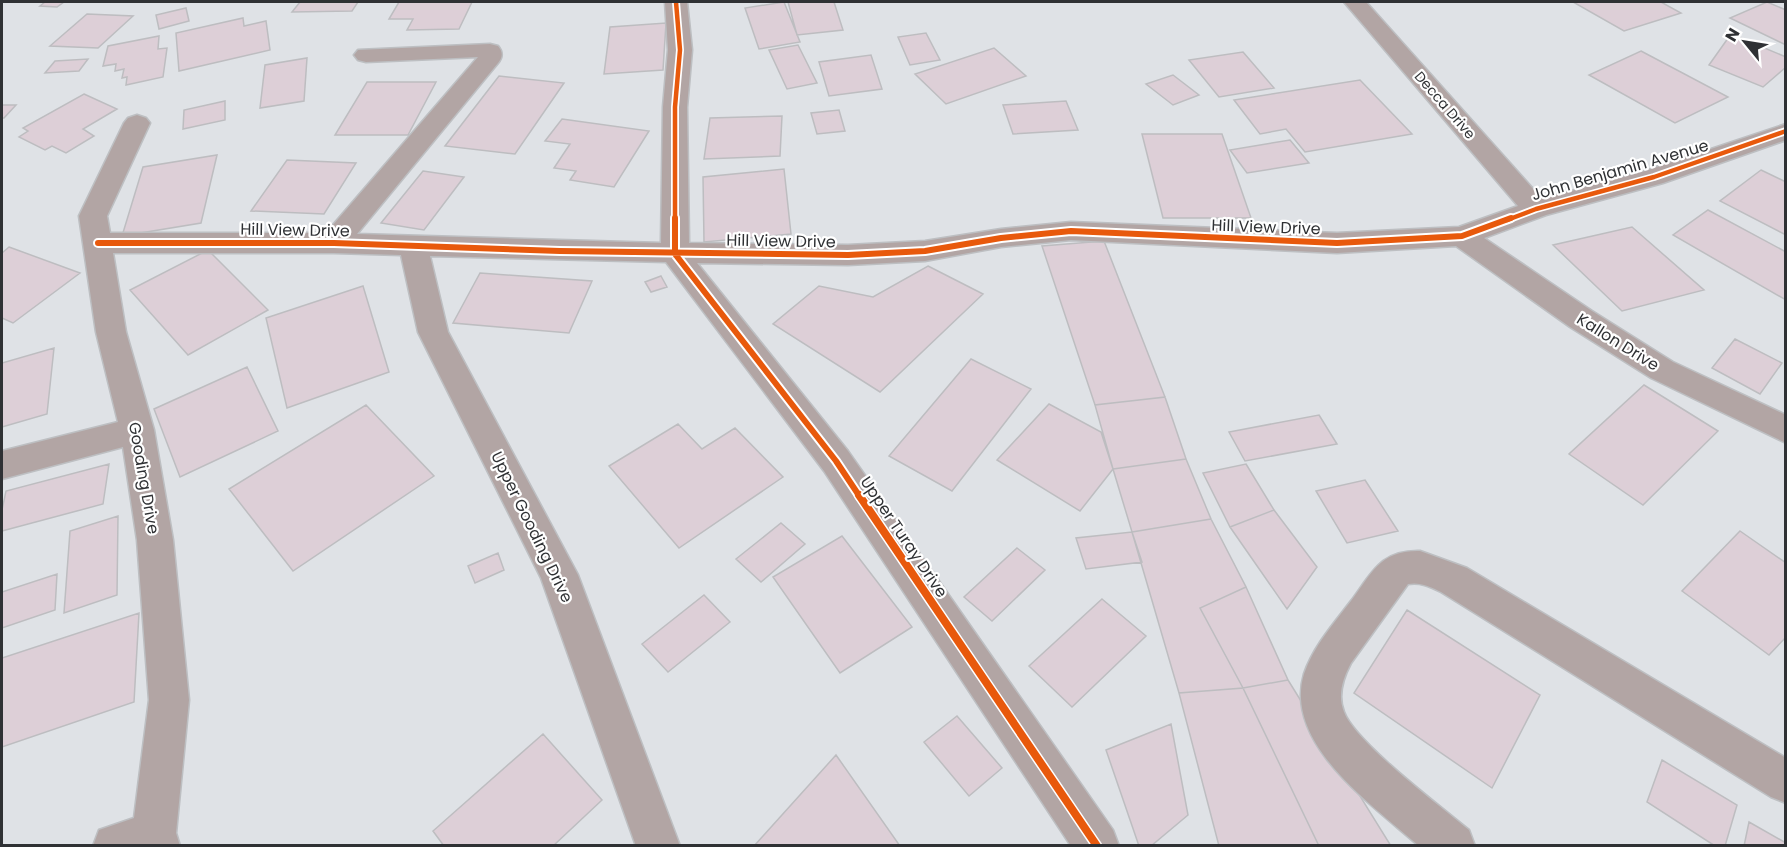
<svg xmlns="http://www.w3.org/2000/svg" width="1787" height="847" font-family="Poppins,sans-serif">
<rect width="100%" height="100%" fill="#dfe2e6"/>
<path fill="#ddcfd7" stroke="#bdbdc0" stroke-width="1.5" d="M45,2H64L57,7L40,6Z
M300,2H358L352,11L292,12Z
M399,2H472L459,29L407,30L413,19H389Z
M784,2L800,42L759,49L745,8Z
M788,2H834L843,30L797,35Z
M1573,2H1661L1681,13L1624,31Z
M1767,2L1786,10V45L1730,18Z
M186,8L189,21L159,29L156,15Z
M87,14L133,16L98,48L50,46Z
M243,18L244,26L266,21L270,50L179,71L176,33Z
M666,23L663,70L604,74L610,27Z
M926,33L940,60L910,65L898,37Z
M1731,34L1786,57V67L1763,87L1709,65Z
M159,36L158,49L167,48L163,77L126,85L127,77L122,78L124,69L115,71L116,64L103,66L108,46Z
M798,45L817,83L787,89L769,50Z
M994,48L1026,76L946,104L915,74Z
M1641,51L1728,97L1675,123L1589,75Z
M1243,52L1274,88L1219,97L1189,60Z
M871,55L882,89L829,96L819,62Z
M307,58L304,101L260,108L265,65Z
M88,59L79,71L45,73L55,61Z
M1173,75L1199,95L1173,105L1146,84Z
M499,76L564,83L515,154L445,146Z
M1360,80L1412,134L1305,152L1286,129L1260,134L1234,100Z
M367,82H436L408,135H335Z
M84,94L117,109L83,129L94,136L66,153L52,146L45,150L19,137L28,131L23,128Z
M225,101V120L183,129L184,110Z
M1066,101L1078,130L1013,134L1003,105Z
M2,105H16L4,118H2Z
M839,110L845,131L817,134L811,113Z
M782,116L780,156L704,159L710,118Z
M562,119L649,131L614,187L570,180L576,171L554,168L570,144L545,141Z
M1142,134H1222L1251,218H1163Z
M1290,140L1309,163L1247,173L1230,150Z
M217,155L201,223L122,236L143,167Z
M287,160L356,163L324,214L251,211Z
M784,169L791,234L704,242L703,177Z
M1761,170L1786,182V235L1720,201Z
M423,171L464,177L424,230L381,223Z
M1708,210L1786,252V300L1673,235Z
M1632,227L1704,290L1622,311L1553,245Z
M1104,241L1165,397L1095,405L1042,246Z
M9,247L80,273L13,323L2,318V253Z
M208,250L268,310L188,355L130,290Z
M928,266L983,294L880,392L773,324L819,286L873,297Z
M480,273L592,281L569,333L453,323Z
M661,276L667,287L651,292L645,282Z
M363,286L389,372L287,408L266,318Z
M1735,339L1782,363L1760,394L1712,368Z
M54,348L47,414L2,427V363Z
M971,359L1031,389L952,491L889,456Z
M247,367L278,431L180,477L154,409Z
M1644,385L1718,431L1643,505L1569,454Z
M1165,397L1186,459L1113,469L1095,405Z
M1049,404L1101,432L1113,469L1080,511L997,460Z
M366,405L434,476L293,571L229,489Z
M1319,415L1337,444L1245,461L1229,432Z
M678,424L702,449L735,428L783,477L679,548L609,466Z
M1186,459L1211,519L1132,532L1113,469Z
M109,464L103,504L2,531V510L6,491Z
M1246,464L1274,510L1230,527L1203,473Z
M1365,480L1398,531L1347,543L1316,491Z
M1274,510L1317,567L1287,609L1230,527Z
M118,516L117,595L64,613L70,531Z
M1211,519L1246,587L1200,608L1243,688L1179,693L1132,532Z
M781,523L805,544L761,582L736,559Z
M1740,531L1786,563V637L1769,655L1682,591Z
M1132,532L1142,562L1086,569L1076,538Z
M842,536L912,627L840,673L773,577Z
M1017,548L1045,570L992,621L964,597Z
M498,553L504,570L475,583L468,566Z
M57,574L55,610L2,628V592Z
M1246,587L1288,680L1243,688L1200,608Z
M704,595L730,622L668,672L642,644Z
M1102,599L1146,636L1072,707L1029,666Z
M1407,610L1540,695L1492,788L1354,693Z
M139,613L134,702L2,747V658Z
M1288,680L1391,846H1319L1243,688Z
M1243,688L1319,846H1219L1179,693Z
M957,716L1002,768L969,796L924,742Z
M1171,724L1188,815L1151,846H1139L1106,750Z
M543,734L602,800L553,846H444L433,831Z
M836,755L900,846H754Z
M1662,760L1737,805L1725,846H1715L1647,802Z
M1749,822L1786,843V846H1744Z"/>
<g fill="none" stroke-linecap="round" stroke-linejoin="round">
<g stroke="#bdbfc2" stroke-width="3">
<path id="minor" d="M665,2H687L692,50L687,107L689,243L848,245L925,241L1001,229L1071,222L1337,233L1459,227L1518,206L1344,2H1366L1542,199L1645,171L1786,124V140L1663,183L1546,215L1484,238L1592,311L1673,362L1786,415V443L1651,378L1570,327L1456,246L1337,253L1071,240L1001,247L925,261L848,265L697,263L848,451L1113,830L1119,846H1071L824,471L666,262L430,256L448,332L578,575L680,846H636L541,578L418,332L401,255L334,253H113L126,332L154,430L173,540L189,700L176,833L180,846H93L99,830L134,818L149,700L137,540L123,447L2,479V451L118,422L96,332L79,216L124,123L128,118L137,115L146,118L150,123L107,216L110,233H326L478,57L366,62L358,60L354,55L358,50L490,44L498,46C503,52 503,57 498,63L357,234L661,243L663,107L668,50Z
M1420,551L1467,568L1786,758V803L1771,797L1441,592C1429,586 1420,582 1408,584L1351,663C1343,678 1337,695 1344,712C1355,742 1440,806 1469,830L1475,846H1419C1374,806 1283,744 1304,674C1313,647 1334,623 1351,601C1372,573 1380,550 1420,551Z"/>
</g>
<use href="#minor" fill="#b2a5a4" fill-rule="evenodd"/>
<g stroke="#fff" stroke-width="8">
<path id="cycleway-far2" d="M675,220V107L680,50L676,2
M1507,220L1536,209L1654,177L1786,131"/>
</g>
<g stroke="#fff" stroke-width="10">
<path id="cycleway-far1" d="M675,218V254L836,461L860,497
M98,243H334L560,251L848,255L925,251L1001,238L1071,231L1337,243L1462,236L1511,218"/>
</g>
<g stroke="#fff" stroke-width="11">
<path id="cycleway" d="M859,495L1097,846"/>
</g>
<use href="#cycleway-far2" stroke="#e8590c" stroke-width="4.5"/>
<use href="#cycleway-far1" stroke="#e8590c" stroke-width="6"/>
<use href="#cycleway" stroke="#e8590c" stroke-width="8"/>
</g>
<g text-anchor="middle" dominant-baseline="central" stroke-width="4.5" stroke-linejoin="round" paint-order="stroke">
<g font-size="14" fill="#2f3134" stroke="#fff">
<text transform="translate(1445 105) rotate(49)">Decca Drive</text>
</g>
<g font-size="16" fill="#2f3134" stroke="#fff">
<text transform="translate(1620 170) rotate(-16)">John Benjamin Avenue</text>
<text transform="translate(1266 227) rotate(2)">Hill View Drive</text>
<text transform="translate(295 230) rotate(1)">Hill View Drive</text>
<text transform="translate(781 241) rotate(1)">Hill View Drive</text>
<text transform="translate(1618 342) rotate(32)">Kallon Drive</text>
<text transform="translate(144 478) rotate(80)">Gooding Drive</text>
<text transform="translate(532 527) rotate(64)">Upper Gooding Drive</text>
<text transform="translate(904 537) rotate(56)">Upper Turay Drive</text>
</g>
</g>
<rect width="1787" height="847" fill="none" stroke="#2f3134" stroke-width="6"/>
<g transform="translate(1745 42) rotate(300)" stroke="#ffffff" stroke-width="4.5" paint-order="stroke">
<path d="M0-4.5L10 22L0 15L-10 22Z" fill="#2f3134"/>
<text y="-9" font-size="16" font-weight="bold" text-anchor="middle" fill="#2f3134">N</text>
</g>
</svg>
